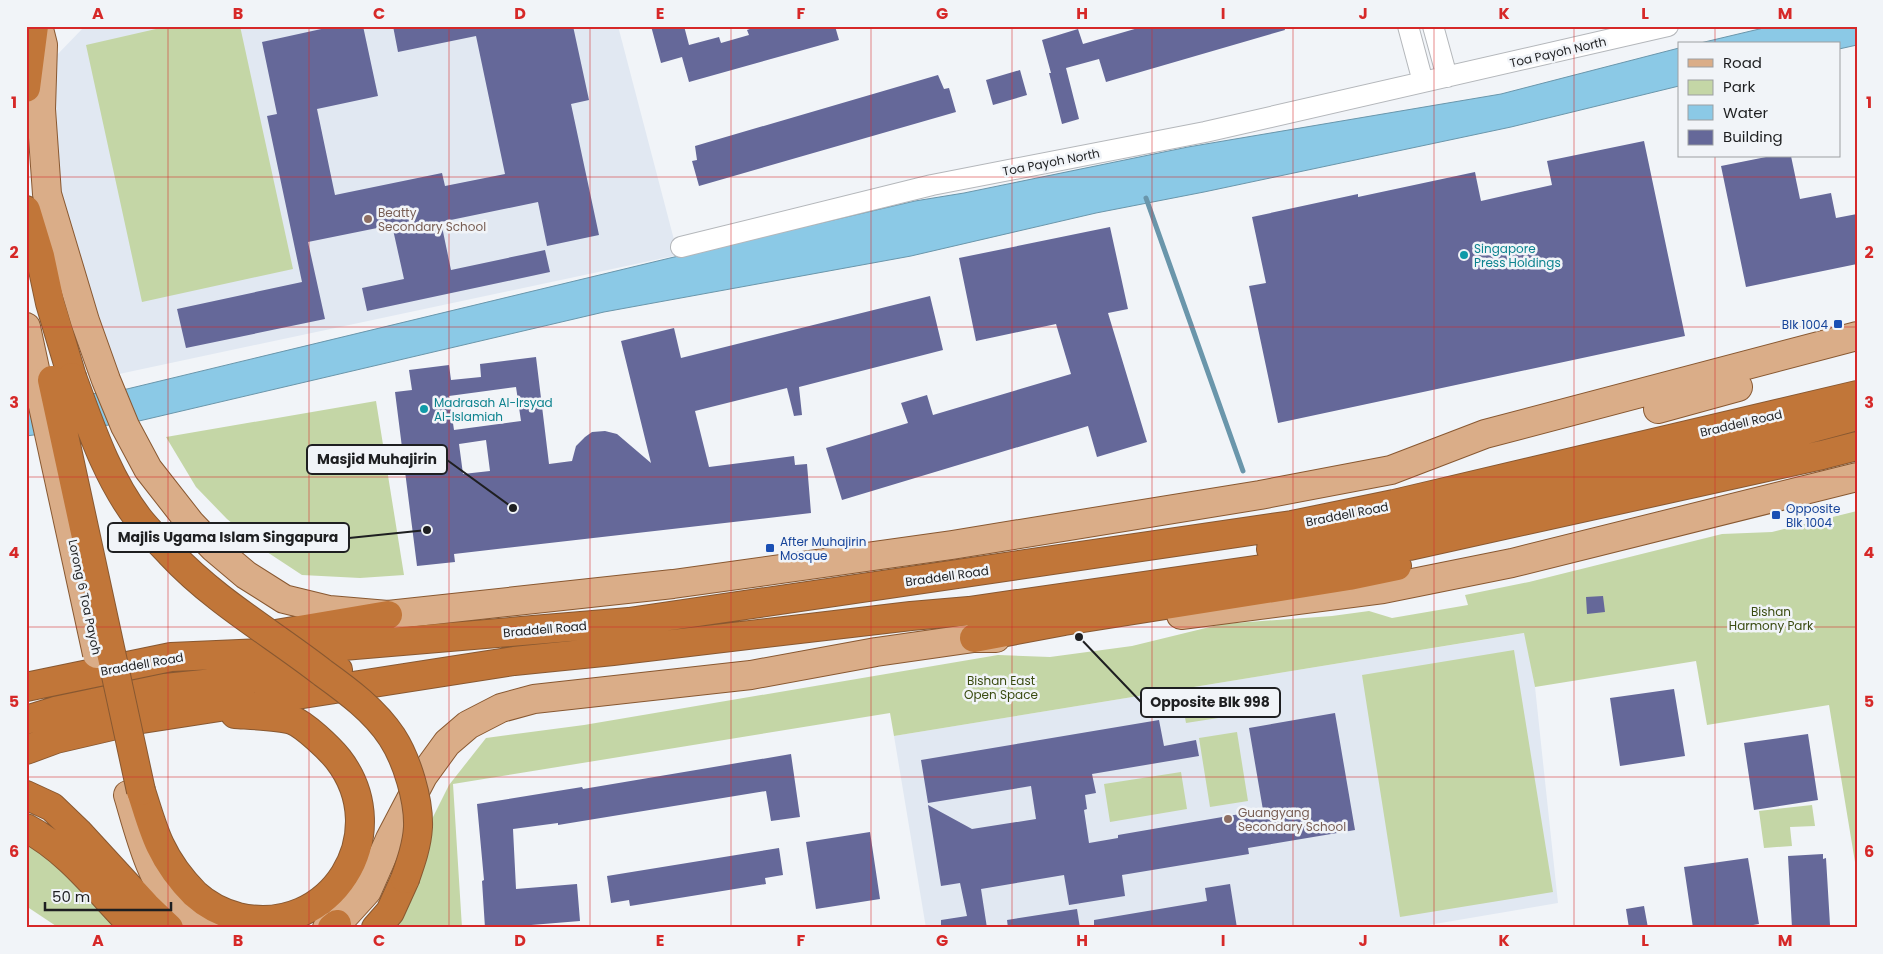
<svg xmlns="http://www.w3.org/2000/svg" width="1883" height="954" font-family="Poppins,sans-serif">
<rect width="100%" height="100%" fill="#f1f4f8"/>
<path fill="#e1e8f2" d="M85,26H618L678,255L105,377L59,184L54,58Z
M1525,633L1535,687L1558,903L1411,928H926L894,736Z"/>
<path fill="#c4d6a6" d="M169,26H240L293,269L142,302L86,45Z
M376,401L404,575L360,578L302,575L267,552L227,519L196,487L166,437Z
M1857,511V874L1829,705L1707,725L1696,661L1535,687L1524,633L894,736L890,713L453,784L462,928H391L429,825L449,785L486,738L584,725L998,655L1050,657L1132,646L1222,624L1332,616L1369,611L1392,618L1468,605L1465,595L1529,582L1722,534L1772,532Z
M1514,650L1553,892L1400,917L1362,675Z
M1227,693L1231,716L1186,723L1182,701Z
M1237,732L1248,801L1210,807L1199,738Z
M1181,772L1187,809L1110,822L1104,784Z
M1812,805L1815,826L1790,827L1792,846L1764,848L1759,811Z
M26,842C61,864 87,898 115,928H59L26,906Z"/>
<path fill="#8bc9e6" stroke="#6a96ab" d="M1772,26H1857V45L1839,49V44H1696Z
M1679,48V86L1511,127L1204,192L1096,213L911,256L604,312L139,421L26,436V403L127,389L670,258L915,201L964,193L1188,147L1501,94Z"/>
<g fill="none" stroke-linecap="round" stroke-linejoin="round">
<path stroke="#6a96ab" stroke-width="5" d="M1146,198L1243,471"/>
</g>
<path fill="#656899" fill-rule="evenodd" d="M335,26H363L378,96L317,109L335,195L442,173L445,186L505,174L476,36L398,52L393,26H573L589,100L571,104L599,235L547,246L538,202L441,222L451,270L545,250L550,272L367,311L362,288L404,279L392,225L308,242L325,319L186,348L177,309L302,282L267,116L277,114L262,42Z
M651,26H684L689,45L719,37L721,43L749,35L747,30L758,26H835L839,40L689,82L682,57L661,63Z
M1145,26H1284L1285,30L1106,82L1099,59L1066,68L1079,119L1062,124L1049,73H1051L1042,40L1078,29L1083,44Z
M1020,70L1027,95L993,105L986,80Z
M938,75L944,89L949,88L956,112L699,186L692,161L697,160L695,146Z
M1644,141L1685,336L1278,423L1249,286L1266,283L1252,217L1358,194V197L1475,172L1481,201L1552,185L1547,161Z
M1771,156H1791L1800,199L1831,193L1836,218L1857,214V264L1746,287L1721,166Z
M1110,227L1128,309L1108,313L1147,442L1097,457L1088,426L842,500L826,448L908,423L901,403L927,395L933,415L1071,374L1056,324L976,341L959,258Z
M930,296L943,350L799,387L802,415L794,416L787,388L695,411L709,467L794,456L795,465L807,464L811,513L454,554L455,562L417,566L395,392L412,390L409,370L449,365L451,380L481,377L480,364L536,357L549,464L572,461L576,446L585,437L592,432L605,431L617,434L651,463L621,341L674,328L681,358ZM516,387L521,421L454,430L449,396ZM486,440L490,471L463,474L459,444Z
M1603,596L1605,612L1587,614L1586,597Z
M1674,689L1685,756L1620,766L1610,698Z
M1335,713L1355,830L1248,848L1249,854L1122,875L1125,896L1069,905L1064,875L981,889L987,928H941V920L967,916L960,883L941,886L928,805L972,829L1036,819L1031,786L928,803L921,760L1159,720L1164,746L1196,740L1199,756L1092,774L1096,793L1085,795L1087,809L1084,810L1089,843L1118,838V835L1263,810L1249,728Z
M1808,734L1818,800L1754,810L1744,743Z
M791,754L800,817L771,821L766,791L558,825V823L513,829L516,889L577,884L580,921L519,926V928H485L482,881L484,880L477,804L582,787L583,789Z
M870,832L880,899L816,909L806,842Z
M779,848L783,875L765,878L766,884L630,906L629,900L611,903L607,876Z
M1823,854V859L1826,858L1830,925H1825V928H1792L1788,856Z
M1748,858L1759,924L1736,928H1693L1684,867Z
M1230,884L1237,928H1094V920L1207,901L1205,888Z
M1644,906L1648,928H1629L1626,909Z
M1077,909L1080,928H1008L1007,920Z"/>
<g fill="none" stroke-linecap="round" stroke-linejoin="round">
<g stroke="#b4b7bb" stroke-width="22">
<path id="street" d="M1408,26L1423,82
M1433,26L1447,77
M681,247L932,185L1205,132L1668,26"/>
</g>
<g stroke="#885831" stroke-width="30">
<path id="primary" d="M40,33L43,45L41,109L47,194L85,321L106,380L125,426L148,469L191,524L214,548L246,575L284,599L329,610L388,615L673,584L952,545L1260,495L1391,470L1485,434L1857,336
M26,327L38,383
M1658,409L1738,387
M1181,615L1383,589L1512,563L1857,477
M128,795C138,828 151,884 177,907C187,916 199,922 210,928
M327,928L337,924L367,891L390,839L423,776L447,743L468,725L501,708L534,699L751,675L876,652L974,638H996"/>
</g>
<g stroke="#885831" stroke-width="30">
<path id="highway" d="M26,88L34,26
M26,210L40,256L50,303L72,377
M1271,549L1405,525L1716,454L1857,416
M270,635L388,615
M974,638L1064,621L1349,576L1397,566
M26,687L171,657L260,653L629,622L1292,525L1394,504L1857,395
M26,720L55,711L165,688L338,670
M26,750L56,739L142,719L514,661L613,651L911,616L969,611L1298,564L1409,546L1822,455L1857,446
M141,791C147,809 152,828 160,845C168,862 182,881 195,894C207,905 223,913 238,917C331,939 396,834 338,759C329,748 305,725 292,720C280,716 249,715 235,714
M26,795L52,807L78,832L146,906L169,928
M26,828C70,851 100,893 135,928
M332,928L337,924
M376,928L390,912L405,879"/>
</g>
<use href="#street" stroke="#fff" stroke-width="20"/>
<use href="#primary" stroke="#daad88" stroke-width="28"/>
<use href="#highway" stroke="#c17639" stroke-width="28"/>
<g stroke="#885831" stroke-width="30" stroke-linecap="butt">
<path id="primary-bridge" d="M38,383L97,654"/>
</g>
<g stroke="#885831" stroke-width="30" stroke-linecap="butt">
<path id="highway-bridge" d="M72,377C90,425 106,476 138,518C147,530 160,542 171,554C215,601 273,634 323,673C348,691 375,711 392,737C407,760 419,800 418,827C417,845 411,862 405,879
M52,380L141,791"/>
</g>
<use href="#primary-bridge" stroke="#daad88" stroke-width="28"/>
<use href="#highway-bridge" stroke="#c17639" stroke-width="28"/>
</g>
<path fill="none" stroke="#d62828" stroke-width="1" stroke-opacity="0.55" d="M168,26V928M309,26V928M449,26V928M590,26V928M731,26V928M871,26V928M1012,26V928M1152,26V928M1293,26V928M1434,26V928M1574,26V928M1715,26V44M1715,156V928M26,177H1857M26,327H1857M26,477H1857M26,627H1857M26,777H1857"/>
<g fill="#8d6e63" stroke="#f1f4f8" stroke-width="2">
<circle cx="368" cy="219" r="5"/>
<circle cx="1228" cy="819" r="5"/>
</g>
<g fill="#0f9aa8" stroke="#f1f4f8" stroke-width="2">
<circle cx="1464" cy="255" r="5"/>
<circle cx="424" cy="409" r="5"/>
</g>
<g fill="#1a4fb4" stroke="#f1f4f8" stroke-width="2">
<rect x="1833" y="319" width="10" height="10" rx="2.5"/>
<rect x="1771" y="510" width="10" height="10" rx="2.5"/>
<rect x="765" y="543" width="10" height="10" rx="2.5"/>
</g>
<g text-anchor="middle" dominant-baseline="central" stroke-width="5" stroke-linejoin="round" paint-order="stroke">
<g font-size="12" fill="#1e1f21" stroke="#f1f4f8">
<text transform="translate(1558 52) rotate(-13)">Toa Payoh North</text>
<text transform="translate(1051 162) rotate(-11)">Toa Payoh North</text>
<text transform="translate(1741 423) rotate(-13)">Braddell Road</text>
<text transform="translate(1347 514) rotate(-11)">Braddell Road</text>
<text transform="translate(947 576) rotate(-8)">Braddell Road</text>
<text transform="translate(85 597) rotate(78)">Lorong 6 Toa Payoh</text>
<text transform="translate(545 629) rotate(-5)">Braddell Road</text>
<text transform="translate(142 664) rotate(-10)">Braddell Road</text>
</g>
<g font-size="12" fill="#785e54" stroke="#f1f4f8" text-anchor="start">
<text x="378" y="212">Beatty<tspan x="378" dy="14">Secondary School</tspan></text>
<text x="1238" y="812">Guangyang<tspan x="1238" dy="14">Secondary School</tspan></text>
</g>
<g font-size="12" fill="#0d838f" stroke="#f1f4f8" text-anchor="start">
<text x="1474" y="248">Singapore<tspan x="1474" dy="14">Press Holdings</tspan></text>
<text x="434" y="402">Madrasah Al-Irsyad<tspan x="434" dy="14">Al-Islamiah</tspan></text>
</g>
<g font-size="12" fill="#164399" stroke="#f1f4f8" text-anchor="start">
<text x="1828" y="324" text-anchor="end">Blk 1004</text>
<text x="1786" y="508">Opposite<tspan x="1786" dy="14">Blk 1004</tspan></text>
<text x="780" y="541">After Muhajirin<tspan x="780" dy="14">Mosque</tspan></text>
</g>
<g font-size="12" fill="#3a4b10" stroke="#f1f4f8">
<text x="1771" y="611">Bishan<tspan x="1771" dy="14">Harmony Park</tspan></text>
<text x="1001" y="680">Bishan East<tspan x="1001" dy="14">Open Space</tspan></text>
</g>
</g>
<path fill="none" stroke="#1e1f21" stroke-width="2" d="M513 508L447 460M427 530L349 538M1079 637L1141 702"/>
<g fill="#1e1f21" stroke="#f1f4f8" stroke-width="2">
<circle cx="513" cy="508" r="5"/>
<circle cx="427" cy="530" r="5"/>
<circle cx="1079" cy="637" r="5"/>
</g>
<g fill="#f1f4f8" stroke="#1e1f21" stroke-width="2">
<rect x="307" y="445" width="140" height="29" rx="5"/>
<rect x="108" y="523" width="241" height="29" rx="5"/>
<rect x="1141" y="688" width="139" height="29" rx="5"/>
</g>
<g font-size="14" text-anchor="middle" font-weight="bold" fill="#1e1f21">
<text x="377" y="464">Masjid Muhajirin</text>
<text x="228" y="542">Majlis Ugama Islam Singapura</text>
<text x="1210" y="707">Opposite Blk 998</text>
</g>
<rect width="1883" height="954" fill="none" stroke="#f1f4f8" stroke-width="55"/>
<rect x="1678" y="42" width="162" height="115" fill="#f1f4f8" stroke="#9d9fa2"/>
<rect x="1688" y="59" width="25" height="8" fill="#daad88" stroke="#9d9fa2"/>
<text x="1723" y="68" font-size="15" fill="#1e1f21">Road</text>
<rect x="1688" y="80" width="25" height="15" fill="#c4d6a6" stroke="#9d9fa2"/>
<text x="1723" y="92" font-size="15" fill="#1e1f21">Park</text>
<rect x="1688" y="105" width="25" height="15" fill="#8bc9e6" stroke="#9d9fa2"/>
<text x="1723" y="118" font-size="15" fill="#1e1f21">Water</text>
<rect x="1688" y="130" width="25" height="15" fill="#656899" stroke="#9d9fa2"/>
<text x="1723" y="142" font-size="15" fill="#1e1f21">Building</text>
<path d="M45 902v8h126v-8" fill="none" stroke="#1e1f21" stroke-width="2.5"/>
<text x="52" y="902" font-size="15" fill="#1e1f21" stroke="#f1f4f8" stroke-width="4" paint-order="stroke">50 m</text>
<rect x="28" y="28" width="1828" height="898" fill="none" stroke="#d62828" stroke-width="2"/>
<g font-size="16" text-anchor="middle" font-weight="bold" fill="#d62828">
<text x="98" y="19">A</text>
<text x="238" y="19">B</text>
<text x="379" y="19">C</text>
<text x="520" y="19">D</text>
<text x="660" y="19">E</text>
<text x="801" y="19">F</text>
<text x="942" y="19">G</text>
<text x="1082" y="19">H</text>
<text x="1223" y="19">I</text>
<text x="1363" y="19">J</text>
<text x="1504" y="19">K</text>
<text x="1645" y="19">L</text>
<text x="1785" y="19">M</text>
<text x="14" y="108">1</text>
<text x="1869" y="108">1</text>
<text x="14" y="258">2</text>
<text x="1869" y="258">2</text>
<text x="14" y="408">3</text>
<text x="1869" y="408">3</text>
<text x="14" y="558">4</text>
<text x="1869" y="558">4</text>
<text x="14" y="707">5</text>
<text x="1869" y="707">5</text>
<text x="14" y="857">6</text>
<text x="1869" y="857">6</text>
<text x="98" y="946">A</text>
<text x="238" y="946">B</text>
<text x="379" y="946">C</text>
<text x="520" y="946">D</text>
<text x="660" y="946">E</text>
<text x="801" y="946">F</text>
<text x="942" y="946">G</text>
<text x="1082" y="946">H</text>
<text x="1223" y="946">I</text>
<text x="1363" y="946">J</text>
<text x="1504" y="946">K</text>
<text x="1645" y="946">L</text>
<text x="1785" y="946">M</text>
</g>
</svg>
